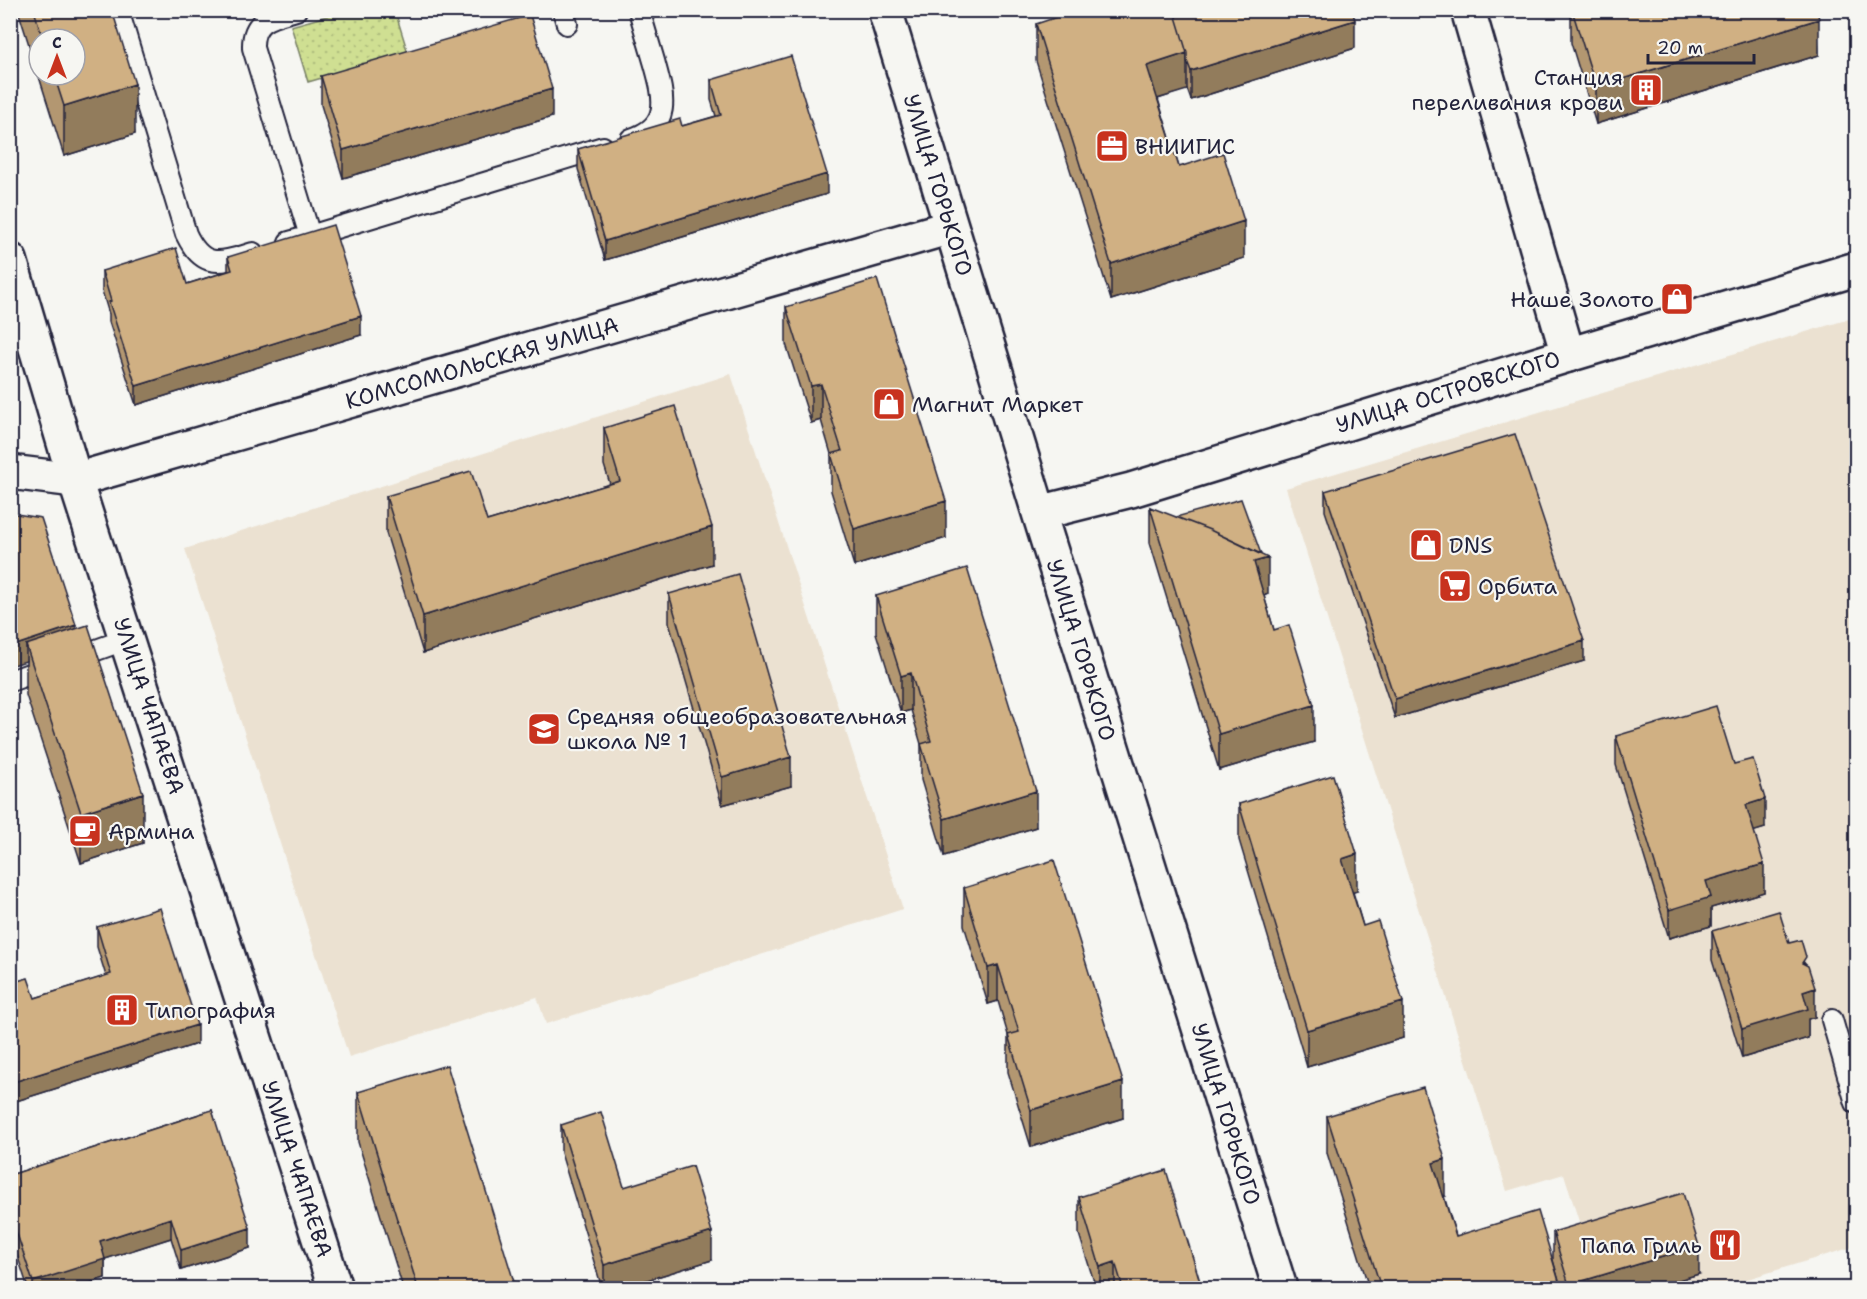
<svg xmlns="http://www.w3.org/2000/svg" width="1867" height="1299" font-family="'Shantell Sans',sans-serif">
<defs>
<pattern id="park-dots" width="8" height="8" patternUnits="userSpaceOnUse" patternTransform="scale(1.5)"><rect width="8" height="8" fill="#cfdf92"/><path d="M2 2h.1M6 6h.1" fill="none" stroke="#b1bf7f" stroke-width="1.8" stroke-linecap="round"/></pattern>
</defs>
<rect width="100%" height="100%" fill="#f6f6f2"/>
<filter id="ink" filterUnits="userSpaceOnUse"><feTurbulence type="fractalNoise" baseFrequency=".0167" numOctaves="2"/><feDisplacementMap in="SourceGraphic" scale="12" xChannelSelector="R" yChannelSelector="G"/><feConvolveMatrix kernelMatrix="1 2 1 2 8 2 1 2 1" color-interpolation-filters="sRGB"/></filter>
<g filter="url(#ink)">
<path fill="#ebe1d1" d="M1856,317V1246L1718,1288H1600L1564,1174L1507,1191L1286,488Z
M731,374L903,909L546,1024L537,997L349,1057L185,549Z"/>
<path fill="url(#park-dots)" stroke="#788066" stroke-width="1.5" d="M345,11H395L408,53L308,82L291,26Z"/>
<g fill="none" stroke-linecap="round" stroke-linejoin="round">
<g stroke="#22223b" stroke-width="24">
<path id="service" d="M118,10L186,234C203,270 220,263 253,253
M563,10L567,24
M631,139C674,126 663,94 654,61C649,44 644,27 639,10
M310,236L603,147
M289,242L310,236L253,48C252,18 273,17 296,10
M10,681L127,639
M1832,1020L1856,1103"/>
</g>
<g stroke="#22223b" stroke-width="38">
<path id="minor" d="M1468,10L1568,355
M10,260L75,480"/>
</g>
<g stroke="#22223b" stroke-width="38">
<path id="tertiary" d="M885,10L1039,513L1280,1288
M10,472L75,480L951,227
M75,480L335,1288
M1039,513L1131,490L1568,355L1856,269"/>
</g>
<use href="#service" stroke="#f6f6f2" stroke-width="20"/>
<use href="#minor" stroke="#f6f6f2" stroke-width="33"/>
<use href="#tertiary" stroke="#f6f6f2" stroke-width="33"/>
</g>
<path fill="#b39771" stroke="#22223b" stroke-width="1.5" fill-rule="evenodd" d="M18,10H112L135,134L64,156ZM39,39H75V75H39Z
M1571,10H1817L1819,55L1596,124L1571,43Z
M1036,24L1355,48L1191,100L1187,89L1158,99L1179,167L1244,258L1111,300L1036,61Z
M321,76L552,117L343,178L321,105Z
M711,80L827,194L605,260L578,169V149L682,126L716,116L711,100Z
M228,257L361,335L136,405L109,322V314L102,291V271L187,284L228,271Z
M786,307L946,538L854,566L831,491V454L821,420L811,423L786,344Z
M604,428L712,564L423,653L386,533V496L487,521L610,484L604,465Z
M1325,491L1584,661L1395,718L1325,511Z
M1150,507L1268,594L1264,596L1274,630L1314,742L1219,770L1150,543Z
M10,513L76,629L143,843L81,863L26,695V661Z
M669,594L791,786L722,805L669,623Z
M876,596L1036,827L944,856L921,780V744L911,710L901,713L876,633Z
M1616,736L1734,764L1765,828L1754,831L1764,892L1711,908V926L1669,938L1616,765Z
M1239,804L1357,891L1353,892L1363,926L1403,1038L1307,1067L1239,840Z
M964,888L1123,1118L1031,1147L1008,1072V1035L998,1001L988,1004L964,925Z
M97,927L197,1044L10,1103V983L35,998L106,976L97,947Z
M1712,931L1789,943L1806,965L1815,1017L1808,1019V1038L1742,1058L1712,960Z
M358,1092L515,1288H403L358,1142Z
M212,1110L250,1248L181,1270L171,1238L105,1259V1278L73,1288H28L10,1233V1175Z
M1327,1116L1445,1196H1444L1456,1236L1561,1288H1369L1327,1153Z
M561,1125L624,1187L712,1260L621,1288H602L561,1153Z
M1079,1197L1202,1288H1096L1079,1234Z
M1553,1232L1699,1274L1651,1288H1561L1553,1260Z"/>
<path fill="#927b5c" stroke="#22223b" stroke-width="1.5" d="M1819,19V55L1596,124V87Z
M1355,20V48L1191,100V71Z
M1187,53V90L1147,102V66Z
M135,84V134L64,156V106Z
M552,89V117L343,178V150Z
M827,174V194L605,260V241Z
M1244,221V258L1111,300V264Z
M361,316V335L136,405V386Z
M821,384V420L811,423V386Z
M946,501V538L854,566V529Z
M712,527V564L423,653V616Z
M1268,558V594L1254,599V562Z
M76,625V645H26V661L10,666V647Z
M1584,641V661L1395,718V699Z
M911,673V710L901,713V676Z
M1314,705V742L1219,770V734Z
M791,757V786L722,805V777Z
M1036,791V827L944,856V819Z
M143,793V843L81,863V813Z
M1765,799V828L1746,834V805Z
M1357,854V891L1342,896V859Z
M1764,864V892L1711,908V926L1669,938V910L1706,881Z
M998,965V1001L988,1004V968Z
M1815,988V1017L1808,1019V1038L1742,1058V1029L1803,992Z
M1403,1002V1038L1307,1067V1030Z
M197,1025V1044L10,1103V1083Z
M1123,1082V1118L1031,1147V1110Z
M1445,1159V1196L1433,1199V1163Z
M171,1218V1238L105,1259V1278L73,1288H33V1282L100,1241Z
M250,1228V1248L181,1270V1250Z
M712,1232V1260L621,1288H604V1265Z
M1699,1246V1274L1651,1288H1569V1285Z
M1115,1262V1288H1100V1267Z
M515,1285V1288H504Z"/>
<path fill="#d0b083" stroke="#22223b" stroke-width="1.5" d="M34,10H112L135,84L64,106L54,75H75V39H43Z
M1078,10H1174L1187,53L1147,66L1179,167L1223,153L1244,221L1111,264L1036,24Z
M1174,10H1352L1355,20L1191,71L1187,61V53Z
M1572,10H1817L1819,19L1596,87Z
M530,15L552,89L343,150L321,76Z
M791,56L827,174L605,241L578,149L680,119L682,126L721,115L711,80Z
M333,225L361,316L136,386L109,302L111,301L102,271L176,248L187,284L232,270L228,257Z
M877,279L946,501L854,529L831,454L842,451L821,384L811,386L786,307Z
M675,406L712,527L423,616L386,496L471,471L487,521L620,481L604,428Z
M1515,434L1584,641L1395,699L1325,491Z
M1241,499L1261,554L1210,530L1176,517Z
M1150,507L1210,530L1268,558L1254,562L1274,630L1289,625L1314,705L1219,734Z
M10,513L41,518L76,625L10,647Z
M967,568L1036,791L944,819L921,744L931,741L911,673L901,676L876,596Z
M738,574L791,757L722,777L669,594Z
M88,625L143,793L81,813L26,645Z
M1716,706L1734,764L1753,759L1765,799L1746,805L1764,864L1706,881L1711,897L1669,910L1616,736Z
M1333,775L1357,854L1342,859L1363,926L1378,921L1403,1002L1307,1030L1239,804Z
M1054,860L1123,1082L1031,1110L1008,1035L1019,1032L998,965L988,968L964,888Z
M160,908L197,1025L10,1083V983L28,978L35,998L111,974L97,927Z
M1779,911L1789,943L1801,940L1806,957L1802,963L1808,966L1815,988L1803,992L1808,1009L1742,1029L1712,931Z
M447,1065L515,1285L504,1288H418L358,1092Z
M1423,1087L1445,1159L1433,1163L1456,1236L1538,1211L1561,1288H1381L1327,1116Z
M212,1110L250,1228L181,1250L171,1218L100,1241L105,1259L33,1282L10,1213V1175Z
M601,1112L624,1187L692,1166L712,1232L604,1265L561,1125Z
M1166,1170L1202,1288H1123L1115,1262L1100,1267L1079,1197Z
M1683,1193L1699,1246L1569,1285L1553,1232Z
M268,1285L269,1288H259Z"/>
</g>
<defs>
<g id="building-square" transform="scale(1.725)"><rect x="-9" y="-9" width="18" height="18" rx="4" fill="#c8321e" stroke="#f6f6f2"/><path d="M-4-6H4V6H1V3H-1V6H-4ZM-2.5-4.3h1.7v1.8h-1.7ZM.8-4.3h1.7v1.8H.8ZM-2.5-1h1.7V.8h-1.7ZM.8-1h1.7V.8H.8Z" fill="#fff"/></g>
<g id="office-square" transform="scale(1.725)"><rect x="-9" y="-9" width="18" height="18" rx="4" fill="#c8321e" stroke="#f6f6f2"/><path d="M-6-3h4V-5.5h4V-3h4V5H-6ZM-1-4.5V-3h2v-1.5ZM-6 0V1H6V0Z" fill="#fff"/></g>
<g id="shop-square" transform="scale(1.725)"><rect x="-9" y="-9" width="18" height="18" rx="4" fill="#c8321e" stroke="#f6f6f2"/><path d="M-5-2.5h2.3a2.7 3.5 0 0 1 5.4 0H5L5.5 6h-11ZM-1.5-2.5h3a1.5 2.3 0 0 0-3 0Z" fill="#fff"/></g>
<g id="supermarket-square" transform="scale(1.725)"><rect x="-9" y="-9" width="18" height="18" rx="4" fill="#c8321e" stroke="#f6f6f2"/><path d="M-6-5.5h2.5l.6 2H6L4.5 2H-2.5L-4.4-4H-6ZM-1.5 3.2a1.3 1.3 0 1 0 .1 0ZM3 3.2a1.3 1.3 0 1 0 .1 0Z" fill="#fff"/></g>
<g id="school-square" transform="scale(1.725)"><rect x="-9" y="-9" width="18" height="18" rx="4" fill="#c8321e" stroke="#f6f6f2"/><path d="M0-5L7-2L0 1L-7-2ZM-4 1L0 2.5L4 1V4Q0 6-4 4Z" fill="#fff"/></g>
<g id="cafe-square" transform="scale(1.725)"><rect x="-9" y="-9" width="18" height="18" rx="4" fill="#c8321e" stroke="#f6f6f2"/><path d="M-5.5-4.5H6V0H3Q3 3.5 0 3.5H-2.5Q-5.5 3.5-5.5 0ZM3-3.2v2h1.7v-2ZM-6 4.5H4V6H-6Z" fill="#fff"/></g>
<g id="restaurant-square" transform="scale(1.725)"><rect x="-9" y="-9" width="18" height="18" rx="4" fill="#c8321e" stroke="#f6f6f2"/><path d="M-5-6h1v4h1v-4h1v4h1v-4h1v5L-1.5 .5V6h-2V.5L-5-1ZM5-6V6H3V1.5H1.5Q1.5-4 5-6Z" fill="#fff"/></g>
</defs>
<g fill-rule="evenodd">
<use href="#building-square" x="1646" y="90"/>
<use href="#office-square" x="1112" y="146"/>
<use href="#shop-square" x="1677" y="299"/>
<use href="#shop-square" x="889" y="404"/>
<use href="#shop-square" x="1426" y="545"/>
<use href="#supermarket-square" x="1455" y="586"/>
<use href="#school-square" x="544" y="729"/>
<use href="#cafe-square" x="85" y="831"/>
<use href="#building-square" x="122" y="1010"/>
<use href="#restaurant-square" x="1725" y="1245"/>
</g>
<g text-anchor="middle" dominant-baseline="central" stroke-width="4.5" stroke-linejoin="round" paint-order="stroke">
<g font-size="22" fill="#22223b" stroke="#f6f6f2" text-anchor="start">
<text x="1623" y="77" text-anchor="end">Станция<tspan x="1623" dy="25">переливания крови</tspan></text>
<text x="1135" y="146">ВНИИГИС</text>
<text x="1654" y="299" text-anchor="end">Наше Золото</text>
<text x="912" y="404">Магнит Маркет</text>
<text x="1449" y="545">DNS</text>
<text x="1478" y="586">Орбита</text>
<text x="567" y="716">Средняя общеобразовательная<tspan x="567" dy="25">школа № 1</tspan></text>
<text x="108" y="831">Армина</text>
<text x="145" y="1010">Типография</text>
<text x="1702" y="1245" text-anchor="end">Папа Гриль</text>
</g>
<g font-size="22" fill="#22223b" stroke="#f6f6f2">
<text transform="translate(938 185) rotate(73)">УЛИЦА ГОРЬКОГО</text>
<text transform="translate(482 363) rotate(-16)">КОМСОМОЛЬСКАЯ УЛИЦА</text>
<text transform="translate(1448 392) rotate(-17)">УЛИЦА ОСТРОВСКОГО</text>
<text transform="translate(1081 650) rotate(73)">УЛИЦА ГОРЬКОГО</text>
<text transform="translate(149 706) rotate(72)">УЛИЦА ЧАПАЕВА</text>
<text transform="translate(1226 1114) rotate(73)">УЛИЦА ГОРЬКОГО</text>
<text transform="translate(297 1169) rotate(72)">УЛИЦА ЧАПАЕВА</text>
</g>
</g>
<rect width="1867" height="1299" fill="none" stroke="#f6f6f2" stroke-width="36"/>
<rect x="18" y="18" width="1831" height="1263" fill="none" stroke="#22223b" stroke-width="2" filter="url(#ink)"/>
<g transform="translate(57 57)"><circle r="28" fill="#f6f6f2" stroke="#a1a1a9" stroke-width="1.5"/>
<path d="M0-4.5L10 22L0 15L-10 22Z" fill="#c8321e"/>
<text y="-9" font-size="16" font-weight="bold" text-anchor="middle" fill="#22223b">С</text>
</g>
<path d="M1648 54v9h106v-9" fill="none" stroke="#22223b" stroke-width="3"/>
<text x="1657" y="54" font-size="18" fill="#22223b" stroke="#f6f6f2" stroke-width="4.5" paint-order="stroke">20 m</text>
</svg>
